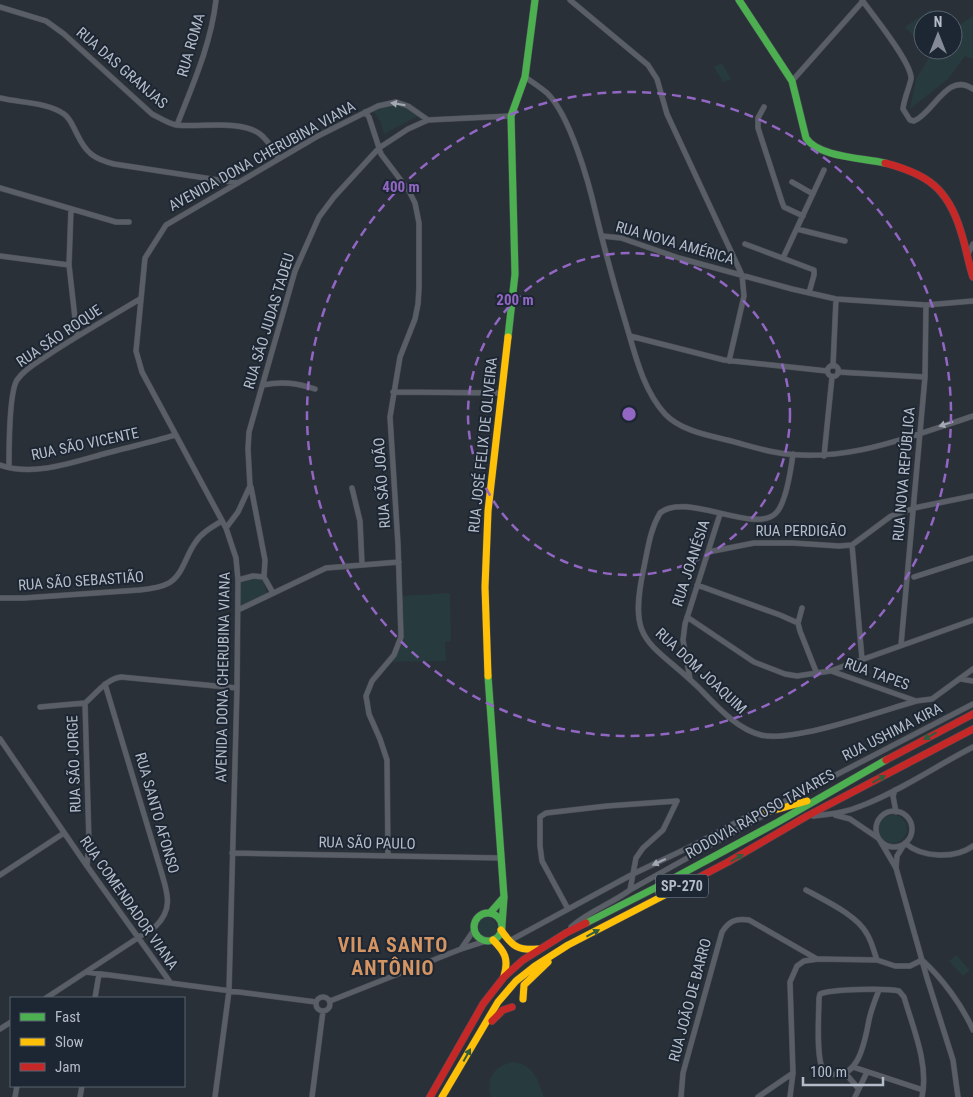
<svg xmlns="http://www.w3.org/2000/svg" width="973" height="1097" font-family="'Roboto Condensed',sans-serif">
<rect width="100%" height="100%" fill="#2a3038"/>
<path fill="#273a3e" d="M931,9L942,20H923V45L905,27Z
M973,16V59L965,56L948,79L910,109L916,79L932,53L935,50H953V29Z
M722,63L731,79L723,82L714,67Z
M389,104L404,106L418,116L384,134L381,122L373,111Z
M262,577L267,593L241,607L240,582Z
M450,593L451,641L445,642L446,661L388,662L399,650L402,643L401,596Z
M879 829a14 14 0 1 1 28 0a14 14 0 1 1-28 0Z
M484,916C495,917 498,925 498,935L495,937L481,938L476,933L475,923Z
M956,955L970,970L963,976L949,961Z
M511,1062C534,1064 537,1078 544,1097H491C486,1078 493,1068 511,1062Z"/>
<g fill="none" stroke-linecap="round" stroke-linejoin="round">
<g stroke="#484c53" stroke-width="6">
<path id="street" d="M570,0L648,65L657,79L667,114L742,275L744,296L729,361
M862,0C872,14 913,64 911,79C909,89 904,98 903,109L910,120L914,121C934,113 947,71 973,89
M0,7L46,21L64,34L152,114C160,118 167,123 176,125C200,128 240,119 260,134C268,140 274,151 279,159
M525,77C532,82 540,87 547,93C570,115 589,183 596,214C605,251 615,288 626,324C635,354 643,390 665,414C680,430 706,435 727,440C743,444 758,449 774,452C843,465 909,437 973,416
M792,81L863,1
M0,98C20,103 47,102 64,114C71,119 73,127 77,134C86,153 94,159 114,164L238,183
M764,107L758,118V128L782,202L784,207L803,216
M365,112L369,117L381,154L409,191L415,203L419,223V288L418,304L415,319L400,357L390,417L398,544L401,637L394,655L372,681L366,696L369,714L380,739L387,760L388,856
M177,125C193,84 211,44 216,0
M792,182L813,194
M0,188L116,222H129
M71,209L69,265L77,336
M797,229L845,241
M602,236L621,238L679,258L792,289L836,299L926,305L973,301
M745,244L814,270V275L809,293
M0,256L69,265
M967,256L973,244
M783,258L824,170
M630,336L724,360L827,371
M827.5 371a5.5 5.5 0 1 1 11 0a5.5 5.5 0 1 1-11 0Z
M833,366L836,299
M838,372L925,377
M263,385C282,381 297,383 315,389
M393,392L501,393
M793,454C791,469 786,503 776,513C755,535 685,491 660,513C650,530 648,548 644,567C627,644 649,640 698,687C715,704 736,729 761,735C793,743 881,711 916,701L932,699L973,669
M824,456L832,377
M0,465C34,477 74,462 107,453C130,447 152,442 175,435
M9,467C9,450 9,393 17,380C25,368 40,361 51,353C80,334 110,317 140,299
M251,487L265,560L264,577
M352,488L360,521L362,564
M226,528L238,512L250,486L248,449L249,432L295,271L319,217L334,197L379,148L408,129L428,120L511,116
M852,545L862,659
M708,552L754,543H793L839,546L852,545L891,516L914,508L973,496
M914,577L973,558
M238,580L253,576L264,577L273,593
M697,585L780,615L798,623L800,631L817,674
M0,598H24L139,590C149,589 160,588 169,583C183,575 186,555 195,543C201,533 212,527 222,521
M238,610L326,568L399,562
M687,617L754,662L785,674L797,676L830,671L973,620
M798,623L802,608
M901,645L925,377L926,305
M831,671L916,701
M690,679L683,640L685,624L720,514
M961,679L973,681
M40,707L85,703
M0,739L87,866L170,982
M895,790L893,796L896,812
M776,806L973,704
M876 829a18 18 0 1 1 36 0a18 18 0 1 1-36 0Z
M835,815L850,819L878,838
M813,816C829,814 845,813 861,806C900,791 936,766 973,747
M879,839L896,868L927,978L953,1060L958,1097
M232,853L502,858
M87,866L89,842L85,703C96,694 106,679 121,677L237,688
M896,868L897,856L905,843C922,858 955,859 973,846
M0,875L64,833
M630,890L768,813
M806,890C824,900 857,915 867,934C872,942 874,952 877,960
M568,909L542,861L540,846V817L546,813L607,806L677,801
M571,927C589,911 611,904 630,890L636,858L643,848L663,830L677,801
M509,941L633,874L694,845L750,815L766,811
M461,949L474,930
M86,972L316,1002
M879,990C875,1000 871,1010 869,1020C865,1041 858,1086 825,1072C815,1064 819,1013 819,998L820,994C831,989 887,988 899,991L904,997C913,1028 929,1064 922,1097
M316 1004a7 7 0 1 1 14 0a7 7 0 1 1-14 0Z
M46,998L156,926C174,908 167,892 161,871L105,684
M95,998L99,974
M330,1001L461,949L486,941
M0,1029L11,1022
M853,1067L923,1090
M845,1073L858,1088
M15,1097L17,1086
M80,1097L82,1086
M215,1097L229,991L237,688L238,580L236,558L226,528L142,372L136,351L145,258L166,225L318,136L378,106L396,102L408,106L428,120
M312,1097L323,1011
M681,1097L683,1073L722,932C729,921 736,918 749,920L817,959
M758,1097L793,1073
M790,1097L793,1073L790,982L797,966L804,961L818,959L877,960L895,966H910L922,960C942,978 962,1005 973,1030
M855,1097L867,1072"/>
</g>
<g stroke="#484c53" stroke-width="8">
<path id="fast" d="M739,0L792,81L806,138C818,157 863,158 885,163
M508,337L515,274L511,116L525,77L535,0
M488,676L504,897L502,925
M490,913L504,897
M474 927a14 14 0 1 1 28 0a14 14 0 1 1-28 0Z
M586,923L659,886L778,822L886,760"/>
</g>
<g stroke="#484c53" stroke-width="8">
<path id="slow" d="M488,676L485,587L488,511L508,337
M765,811H771L807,801
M501,930C512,946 518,951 538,949
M493,940C505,952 509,959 504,976
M523,999L524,985L548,962
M442,1097L498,1002L516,981L535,966L568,945L688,883"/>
</g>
<g stroke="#484c53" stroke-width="8">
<path id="jam" d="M885,163C927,174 948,188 961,232C966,247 968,262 973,277
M886,760L973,714
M688,883L728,862L807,816L973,729
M492,1021L503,1010L512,1007
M430,1097L483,1004L504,977L523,960L566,933L586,923"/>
</g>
<use href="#street" stroke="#5a5e66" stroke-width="5"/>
<use href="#fast" stroke="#4caf50" stroke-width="7"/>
<use href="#slow" stroke="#ffc107" stroke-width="7"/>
<use href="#jam" stroke="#c62828" stroke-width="7"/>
</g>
<defs><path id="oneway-solid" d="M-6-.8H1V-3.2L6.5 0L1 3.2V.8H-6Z" transform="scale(1.25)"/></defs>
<g fill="#a2a9b5">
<use href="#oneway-solid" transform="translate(398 104) rotate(-171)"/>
<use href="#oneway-solid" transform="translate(946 424) rotate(162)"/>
<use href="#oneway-solid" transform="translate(659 862) rotate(155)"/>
</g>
<g fill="#305d3f">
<use href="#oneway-solid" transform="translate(930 736) rotate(152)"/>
<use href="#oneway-solid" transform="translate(879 779) rotate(-28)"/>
<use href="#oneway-solid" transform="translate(737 858) rotate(-30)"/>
<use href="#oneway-solid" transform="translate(593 933) rotate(-28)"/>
<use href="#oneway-solid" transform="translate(467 1055) rotate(-61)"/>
</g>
<g fill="none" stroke="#9266c3" stroke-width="2.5" stroke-dasharray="9 6">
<circle cx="629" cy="414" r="161"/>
<circle cx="629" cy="414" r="322"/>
</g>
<g text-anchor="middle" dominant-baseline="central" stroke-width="4" stroke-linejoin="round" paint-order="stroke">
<rect fill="#1d2633" stroke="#878f9c" stroke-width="1" x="656" y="874.5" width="52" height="23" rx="4"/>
<g font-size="14" font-weight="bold" fill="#b4bcc9">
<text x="682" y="886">SP-270</text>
</g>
<g font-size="15" fill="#b4bcc9" stroke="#1d2633">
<text transform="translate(191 45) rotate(-74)">RUA ROMA</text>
<text transform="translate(122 68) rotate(41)">RUA DAS GRANJAS</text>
<text transform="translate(262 156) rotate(-29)">AVENIDA DONA CHERUBINA VIANA</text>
<text transform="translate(675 243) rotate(16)">RUA NOVA AMÉRICA</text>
<text transform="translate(269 321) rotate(-73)">RUA SÃO JUDAS TADEU</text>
<text transform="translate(59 336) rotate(-34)">RUA SÃO ROQUE</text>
<text transform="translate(85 444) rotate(-12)">RUA SÃO VICENTE</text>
<text transform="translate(483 445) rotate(-84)">RUA JOSÉ FELIX DE OLIVEIRA</text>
<text transform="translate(904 474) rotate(-85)">RUA NOVA REPÚBLICA</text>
<text transform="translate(382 483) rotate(-94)">RUA SÃO JOÃO</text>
<text x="801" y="531">RUA PERDIGÃO</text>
<text transform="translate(691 563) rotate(-72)">RUA JOANÉSIA</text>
<text transform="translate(81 581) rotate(-4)">RUA SÃO SEBASTIÃO</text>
<text transform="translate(701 671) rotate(43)">RUA DOM JOAQUIM</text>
<text transform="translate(877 674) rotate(20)">RUA TAPES</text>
<text transform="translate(223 677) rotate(-89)">AVENIDA DONA CHERUBINA VIANA</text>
<text transform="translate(892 732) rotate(-27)">RUA USHIMA KIRA</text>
<text transform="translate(74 764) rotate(-92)">RUA SÃO JORGE</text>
<text transform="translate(157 813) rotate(74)">RUA SANTO AFONSO</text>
<text transform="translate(760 814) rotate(-29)">RODOVIA RAPOSO TAVARES</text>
<text transform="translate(367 843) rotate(1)">RUA SÃO PAULO</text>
<text transform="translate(129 903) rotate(55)">RUA COMENDADOR VIANA</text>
<text transform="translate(690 1000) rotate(-75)">RUA JOÃO DE BARRO</text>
</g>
<g font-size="20" font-weight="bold" letter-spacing="1" fill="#d59563" stroke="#1d2633">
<text x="393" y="945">VILA SANTO<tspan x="393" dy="23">ANTÔNIO</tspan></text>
</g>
</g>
<circle cx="629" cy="414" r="8" fill="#9266c3" stroke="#1d2633" stroke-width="2.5"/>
<g font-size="15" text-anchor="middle" font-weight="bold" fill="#9266c3" stroke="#1d2633" stroke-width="4" stroke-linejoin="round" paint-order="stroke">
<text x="401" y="192">400 m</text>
<text x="515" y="305">200 m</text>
</g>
<rect x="10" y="997" width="175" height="90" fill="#1d2633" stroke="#59626f"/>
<rect x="20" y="1013" width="25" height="8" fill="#4caf50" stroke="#59626f"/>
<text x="55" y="1022" font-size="15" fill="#b4bcc9">Fast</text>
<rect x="20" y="1038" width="25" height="8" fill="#ffc107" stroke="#59626f"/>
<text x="55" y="1047" font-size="15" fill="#b4bcc9">Slow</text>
<rect x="20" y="1063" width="25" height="8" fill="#c62828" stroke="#59626f"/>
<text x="55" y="1072" font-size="15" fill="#b4bcc9">Jam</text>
<g transform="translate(938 35)"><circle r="24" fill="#1d2633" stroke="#59626f"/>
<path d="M0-4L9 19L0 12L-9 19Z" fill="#848b96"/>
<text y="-8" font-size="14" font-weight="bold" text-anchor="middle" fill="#b4bcc9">N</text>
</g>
<path d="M803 1077v8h80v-8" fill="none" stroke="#b4bcc9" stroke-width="2.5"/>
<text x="810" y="1077" font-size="15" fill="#b4bcc9" stroke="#1d2633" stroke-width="4" paint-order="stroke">100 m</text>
</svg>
